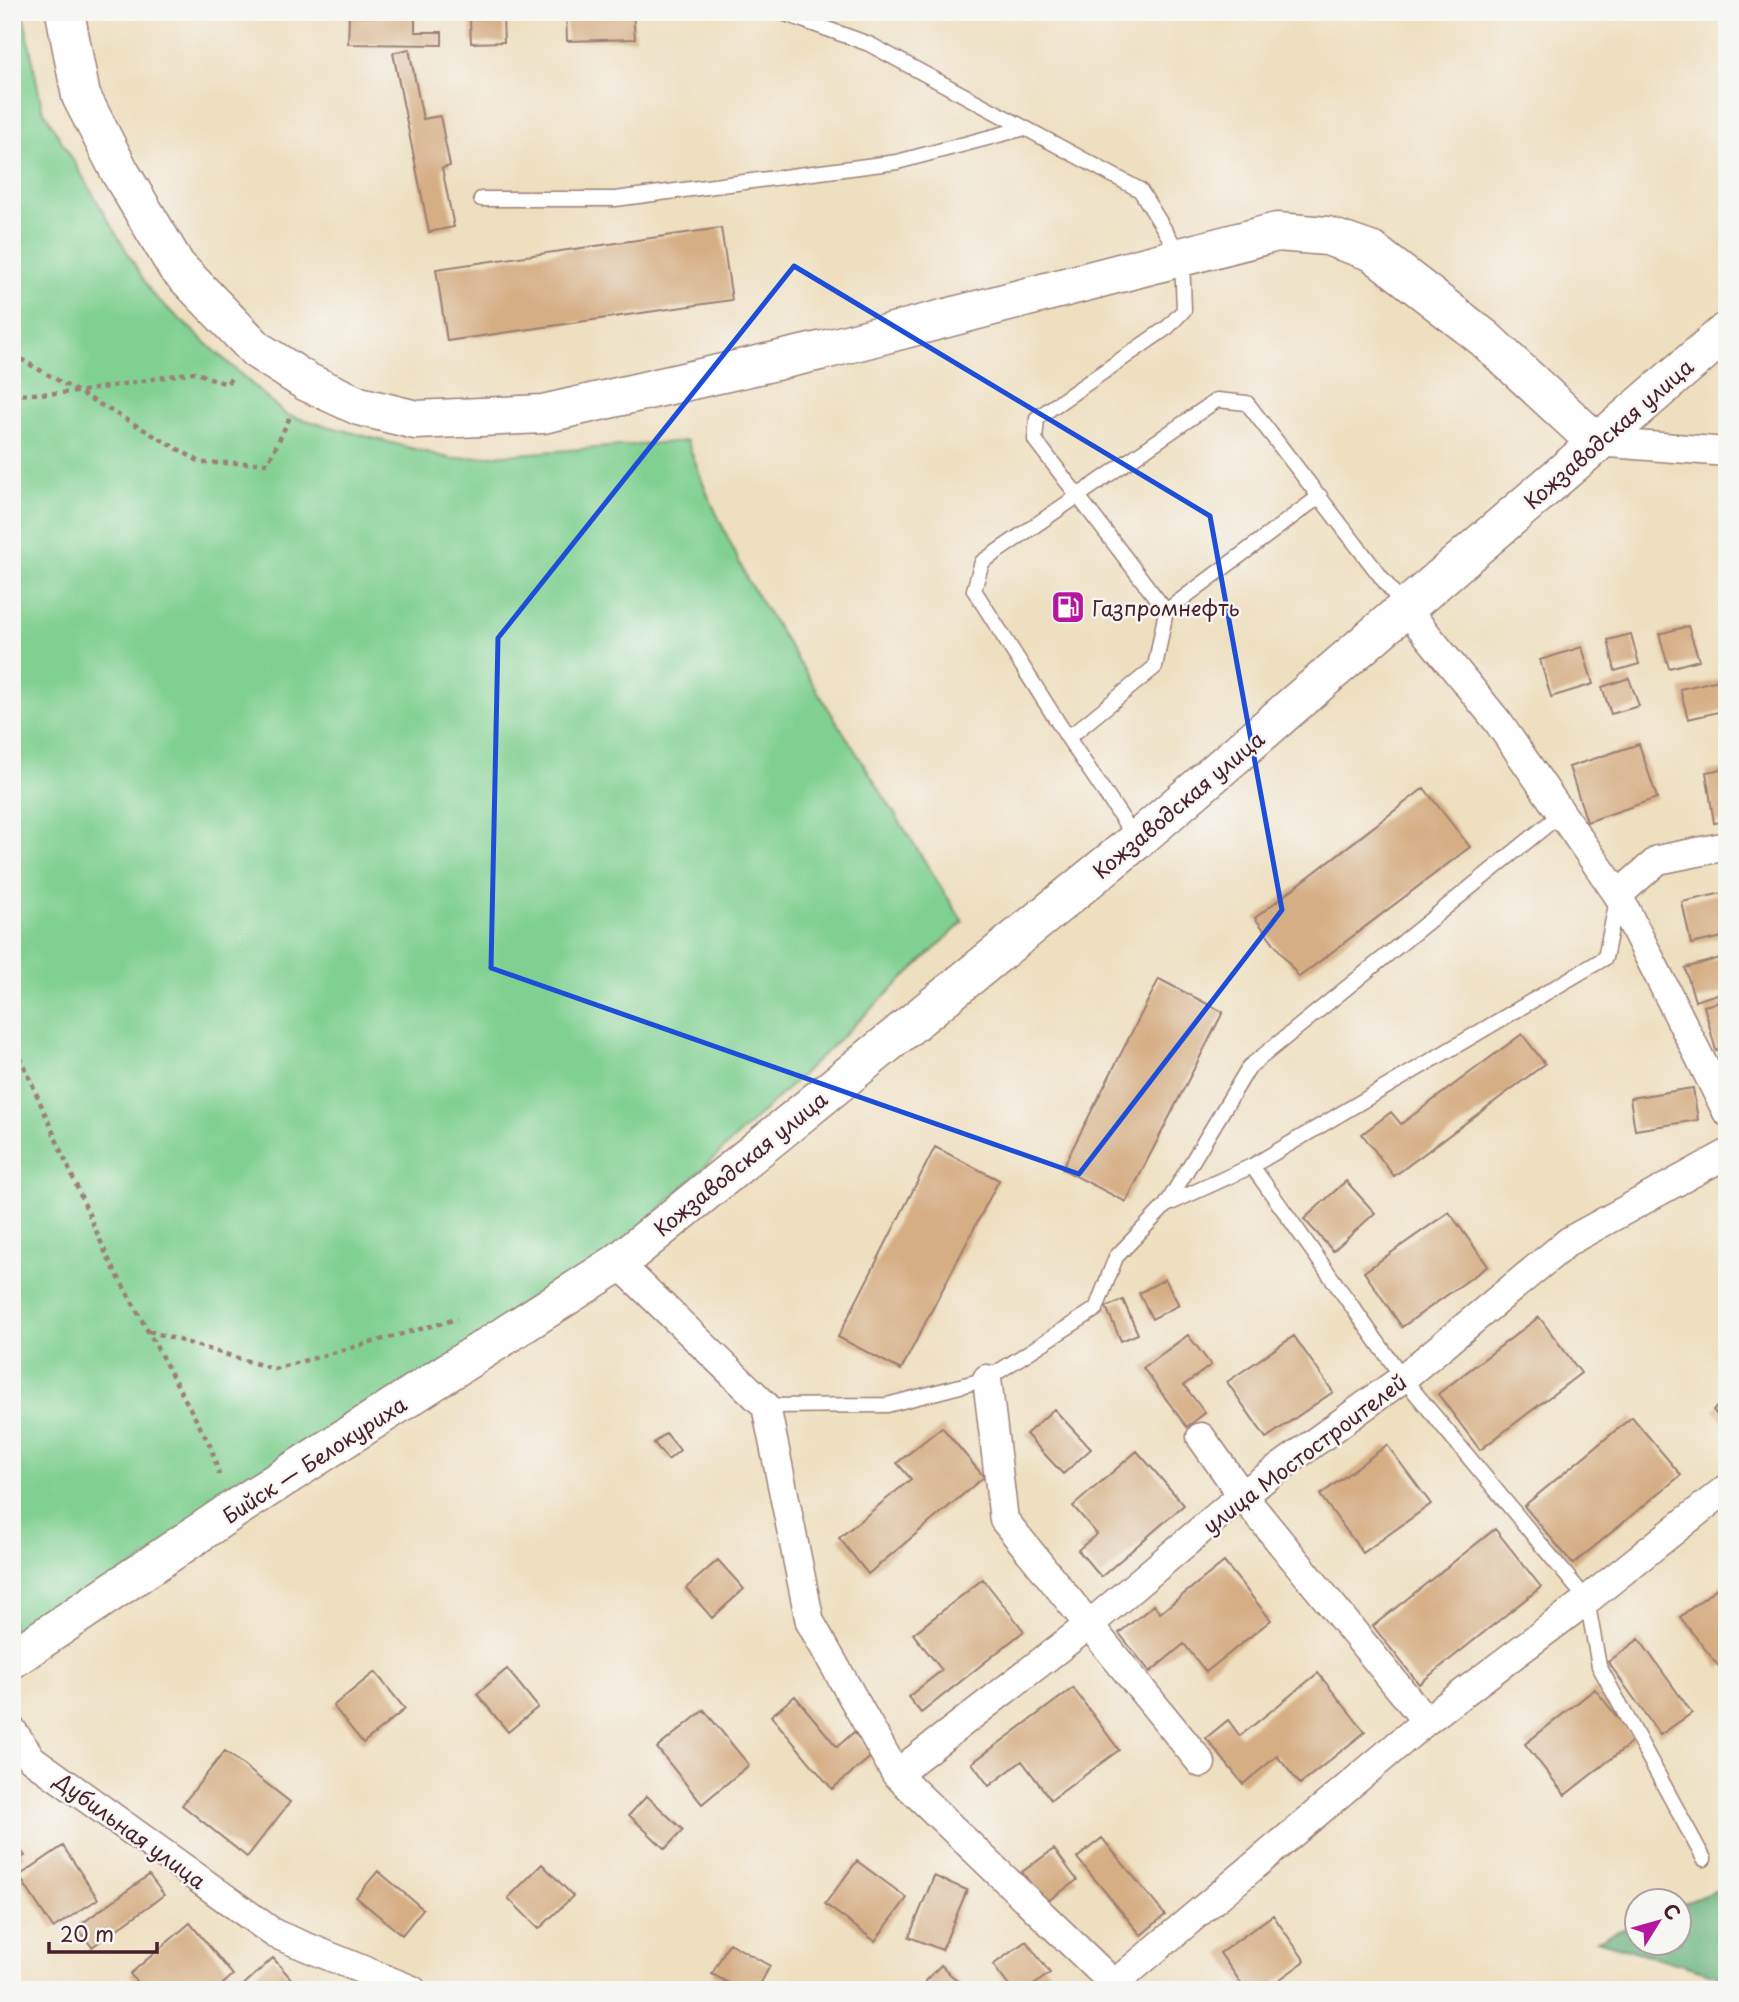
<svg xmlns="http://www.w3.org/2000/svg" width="1739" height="2002" font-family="'Playpen Sans',sans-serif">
<rect width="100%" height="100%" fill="#f6f6f2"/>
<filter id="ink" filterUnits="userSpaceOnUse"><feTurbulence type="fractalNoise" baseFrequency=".0143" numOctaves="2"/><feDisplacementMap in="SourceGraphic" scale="14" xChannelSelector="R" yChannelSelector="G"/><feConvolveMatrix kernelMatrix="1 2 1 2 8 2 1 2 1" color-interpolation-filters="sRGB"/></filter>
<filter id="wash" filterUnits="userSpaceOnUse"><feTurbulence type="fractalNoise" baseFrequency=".00686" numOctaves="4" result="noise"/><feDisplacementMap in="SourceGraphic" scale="28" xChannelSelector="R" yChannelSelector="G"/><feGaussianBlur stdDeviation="1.57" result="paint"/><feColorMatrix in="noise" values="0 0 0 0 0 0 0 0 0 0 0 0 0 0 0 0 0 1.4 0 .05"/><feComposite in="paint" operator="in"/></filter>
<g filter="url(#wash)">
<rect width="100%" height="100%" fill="#eedfc0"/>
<path fill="#80d091" stroke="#65785e" stroke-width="2" d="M12,12H23L42,108L152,294L286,415L452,459L687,441L706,491L748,581L963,922L619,1248L12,1646Z"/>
<path fill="#68b27b" stroke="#596853" stroke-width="2" d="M1727,1886V1978L1597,1940L1637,1923L1638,1942H1680V1905Z"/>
<g id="blocks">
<path fill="#d5ae84" d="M566,12H633L635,39L567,41Z
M349,16L415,17V32H442V45L348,44Z
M503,18L504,42L471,43L470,19Z
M409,49L423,119L440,116L450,166L442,168L454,227L429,232L393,53Z
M721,228L732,300L447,341L436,269Z
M1688,626L1699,660L1669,668L1659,634Z
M1631,634L1639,664L1615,671L1608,640Z
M1582,647L1593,684L1551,697L1540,660Z
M1629,678L1639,706L1611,714L1602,687Z
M1727,678V710L1688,719L1680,689Z
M1639,744L1657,798L1587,822L1569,767Z
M1727,768V821L1714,823L1706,772Z
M1424,788L1470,847L1299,977L1255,918Z
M1727,892V936L1691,944L1682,902Z
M1727,956V991L1695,1001L1685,968Z
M1159,979L1223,1012L1126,1202L1062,1169Z
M1727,1000V1048L1716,1051L1704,1006Z
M1522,1034L1545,1064L1394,1176L1362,1134L1391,1112L1401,1124Z
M1693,1088L1698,1120L1635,1130L1630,1098Z
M935,1147L999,1180L901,1370L838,1337Z
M1346,1181L1375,1213L1333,1251L1304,1219Z
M1449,1212L1488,1266L1402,1327L1364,1272Z
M1165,1279L1179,1305L1152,1319L1139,1293Z
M1123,1300L1138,1334L1121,1341L1106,1307Z
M1539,1317L1581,1373L1480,1450L1438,1394Z
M1188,1335L1211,1365L1184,1385L1205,1413L1187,1427L1143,1368Z
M1294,1336L1333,1392L1266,1438L1227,1382Z
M1727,1398V1426L1713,1410Z
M1054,1409L1091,1449L1063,1474L1026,1434Z
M1632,1417L1681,1475L1573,1564L1524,1506Z
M942,1427L984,1477L868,1574L839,1538L911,1479L897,1463Z
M666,1433L680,1450L668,1460L654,1443Z
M1387,1445L1431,1504L1363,1553L1320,1495Z
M1137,1451L1184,1505L1101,1577L1078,1550L1097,1534L1073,1506Z
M1495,1529L1541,1587L1419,1684L1373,1626Z
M718,1560L744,1589L712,1618L686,1588Z
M1224,1562L1271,1620L1206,1672L1184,1644L1150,1672L1119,1633L1154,1605L1160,1613Z
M983,1579L1024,1631L921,1713L908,1697L942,1670L913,1634Z
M1727,1580V1663L1720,1668L1680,1617Z
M1639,1639L1692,1713L1660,1735L1608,1662Z
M507,1669L538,1707L508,1732L477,1694Z
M375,1672L405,1709L363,1743L333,1706Z
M1318,1673L1365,1732L1300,1784L1277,1756L1243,1784L1206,1738L1228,1720L1240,1736Z
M1073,1688L1119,1750L1051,1800L1022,1761L989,1786L972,1763Z
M1595,1689L1635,1740L1565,1795L1525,1744Z
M795,1696L837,1747L854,1732L873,1755L832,1789L771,1716Z
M704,1710L749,1765L702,1804L657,1748Z
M225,1751L290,1802L247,1857L182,1805Z
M647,1796L683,1830L665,1849L629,1815Z
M12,1837L25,1856L12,1864Z
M1102,1838L1165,1915L1141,1935L1077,1858Z
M63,1846L98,1899L53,1928L19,1876Z
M1054,1849L1077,1880L1045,1903L1022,1872Z
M857,1861L907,1898L875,1941L825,1904Z
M542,1864L573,1896L539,1929L508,1898Z
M378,1871L423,1909L402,1935L356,1897Z
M149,1875L164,1895L92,1947L77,1927Z
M934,1876L967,1890L942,1950L909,1937Z
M1273,1915L1305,1961L1265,1990H1246L1220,1953Z
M190,1923L233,1975L216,1990H143L130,1974Z
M1026,1941L1050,1973L1027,1990H1012L993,1965Z
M729,1943L770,1966L757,1990H741L712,1974Z
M273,1958L301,1990H238Z
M941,1965L961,1985L956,1990H934L925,1981Z"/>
</g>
</g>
<g filter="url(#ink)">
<use href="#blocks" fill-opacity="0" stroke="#9c7f76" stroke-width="2"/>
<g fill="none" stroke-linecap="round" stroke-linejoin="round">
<g stroke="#9c7f76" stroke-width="17">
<path id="lane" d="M780,12L869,44L1140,190L1182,258L1184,310L1168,327L1037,418L1035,440L1166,611
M481,199H615L897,162L1025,128
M1068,738L1155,667L1166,611L1320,496
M1136,839L1068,738L974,590L982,562L1217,400L1247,403L1405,608
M1252,1166L1403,1378L1587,1600L1599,1666L1704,1859
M1166,1205L1252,1166L1605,958L1617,900
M766,1406L887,1405L987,1379L1096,1309L1116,1257L1166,1205L1249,1067L1562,813"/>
</g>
<g stroke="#9c7f76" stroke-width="31">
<path id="street" d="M1596,442L1727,452
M1406,609L1498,722L1618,895L1727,1112
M1618,895L1658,860L1727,846
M618,1263L766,1406L810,1622L896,1774L1114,1984L1426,1721L1587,1600L1727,1488
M987,1379L1004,1520L1201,1763
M1201,1437L1242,1495L1426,1721
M12,1730L32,1759L275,1934L412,1990
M896,1774L1089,1625L1242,1495L1403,1378L1569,1241L1727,1154"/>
</g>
<g stroke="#9c7f76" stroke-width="41">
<path id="secondary" d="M65,12L81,96L120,172L176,266L257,350L307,382L359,406L416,420L543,414L824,350L1277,232L1327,236L1373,252L1484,338L1596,442
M12,1659L230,1512L618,1263L1137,840L1727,331"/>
</g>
<path stroke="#9c7f76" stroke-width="4.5" stroke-dasharray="5 5" stroke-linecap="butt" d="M12,354L202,463H268L291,415
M12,395L77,392L194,372L226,384L232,378
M12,1038L107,1256L211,1447L219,1475
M149,1331L274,1369L457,1319"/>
<use href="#lane" stroke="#fff" stroke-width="14"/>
<use href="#street" stroke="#fff" stroke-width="28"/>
<use href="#secondary" stroke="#fff" stroke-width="38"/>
</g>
</g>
<path fill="none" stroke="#1d4ed8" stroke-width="5" stroke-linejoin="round" d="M794,266L1210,516L1282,910L1079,1174L491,968L498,638Z"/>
<defs>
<g id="fuel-square" transform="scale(1.75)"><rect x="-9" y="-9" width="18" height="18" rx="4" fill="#b5179e" stroke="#f6f6f2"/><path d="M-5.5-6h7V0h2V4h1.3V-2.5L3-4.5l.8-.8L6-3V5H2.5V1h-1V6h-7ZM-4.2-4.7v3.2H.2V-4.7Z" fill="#fff"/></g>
</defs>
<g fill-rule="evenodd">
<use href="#fuel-square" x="1068" y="607"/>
</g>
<g text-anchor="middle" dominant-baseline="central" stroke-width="5" stroke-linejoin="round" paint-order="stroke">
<g font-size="21" fill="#4a1f2b" stroke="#f6f6f2">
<text transform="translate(1608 433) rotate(-41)">Кожзаводская улица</text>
<text transform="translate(1178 804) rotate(-40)">Кожзаводская улица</text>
<text transform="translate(740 1163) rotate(-39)">Кожзаводская улица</text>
<text transform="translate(1304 1453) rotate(-37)">улица Мостостроителей</text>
<text transform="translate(314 1459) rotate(-33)">Бийск — Белокуриха</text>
<text transform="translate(131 1830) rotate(36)">Дубильная улица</text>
</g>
<g font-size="21" fill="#4a1f2b" stroke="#f6f6f2" text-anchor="start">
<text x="1092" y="607">Газпромнефть</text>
</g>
</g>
<rect width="1739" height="2002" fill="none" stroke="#f6f6f2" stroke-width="42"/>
<g transform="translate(1658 1922) rotate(53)"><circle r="33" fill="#f6f6f2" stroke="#b1a0a2" stroke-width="2"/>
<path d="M0-5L12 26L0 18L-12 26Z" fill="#b5179e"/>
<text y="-10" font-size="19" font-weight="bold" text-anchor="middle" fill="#4a1f2b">С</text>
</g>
<path d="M49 1942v10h108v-10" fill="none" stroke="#4a1f2b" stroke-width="3.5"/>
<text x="60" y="1942" font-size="21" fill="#4a1f2b" stroke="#f6f6f2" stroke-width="5" paint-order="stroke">20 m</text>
</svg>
